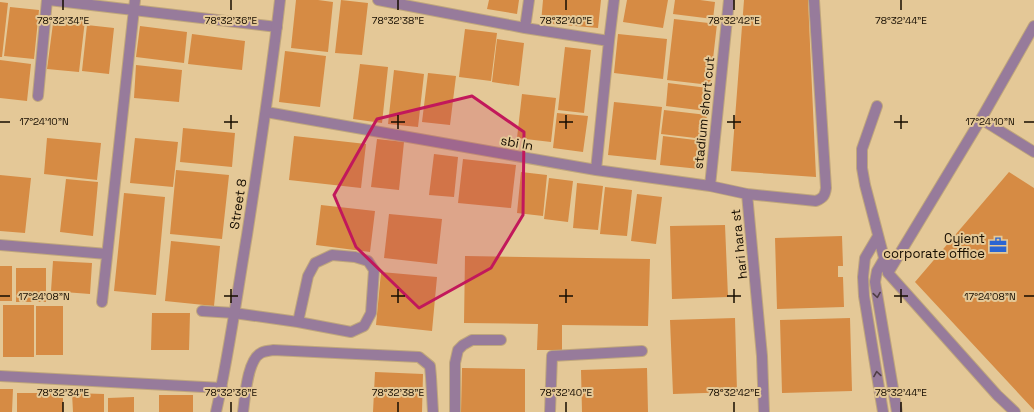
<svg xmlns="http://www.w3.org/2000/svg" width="1034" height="412" font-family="'Space Grotesk',sans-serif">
<rect width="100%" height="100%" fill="#e4c897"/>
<path fill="#d68b44" d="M296,0H318L333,2L328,52L291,48Z
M341,0L368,3L362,55L335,53Z
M489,0H519L517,14L487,9Z
M543,0H601L598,28L541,23Z
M627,0H668L663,28L623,22Z
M675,0H700L715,2L713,19L673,14Z
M744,0H808L816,177L731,171Z
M0,2L8,3L2,57H0Z
M10,7L39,10L34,59L4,56Z
M54,16L85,20L79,72L47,69Z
M674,19L717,24L710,85L667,80Z
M87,25L114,28L109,74L82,71Z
M140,26L187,32L184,63L136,57Z
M465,29L497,33L491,81L459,77Z
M192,34L245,41L242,70L188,64Z
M618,34L667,39L663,79L614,73Z
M497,39L524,43L519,86L492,82Z
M565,47L591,50L584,113L558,110Z
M285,51L326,56L320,107L279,102Z
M0,60L31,64L27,101L0,98Z
M360,64L388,67L382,123L353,119Z
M136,65L182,70L179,102L134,98Z
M394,70L424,74L418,127L388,124Z
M428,73L456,76L450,125L422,122Z
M668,83L708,88L706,111L666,106Z
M522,94L556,98L551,142L517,138Z
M614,102L662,107L656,160L608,155Z
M664,110L707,115L704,139L661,134Z
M557,113L588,116L583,152L553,148Z
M183,128L235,133L232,167L180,162Z
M294,136L366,144L361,188L289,180Z
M663,136L703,141L700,169L660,165Z
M47,138L101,143L97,180L44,174Z
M135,138L178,142L173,187L130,183Z
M377,139L404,142L399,190L371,187Z
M434,154L458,157L454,197L429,195Z
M463,159L516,165L511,208L458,203Z
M176,170L229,175L222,239L170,234Z
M521,172L547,175L543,216L517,213Z
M1009,172L1034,188V410L915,282Z
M0,175L31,178L25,233L0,231Z
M549,178L573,181L568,222L544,219Z
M66,179L98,182L93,236L60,232Z
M577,183L603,186L598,230L573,228Z
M605,187L632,190L627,236L600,234Z
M124,193L165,197L156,295L114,291Z
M637,194L662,197L656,244L631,241Z
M321,205L375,211L370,252L316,245Z
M389,214L442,219L437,264L384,258Z
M725,225L728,297L672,299L670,226Z
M842,236L843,266H838V277H843L844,307L777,309L775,238Z
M171,241L220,246L214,306L165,301Z
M465,256L650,259L648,326L562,325V350H537L538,324L464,323Z
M53,261L92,263L90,294L51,291Z
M0,266H12V301H0Z
M16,268H46V302H16Z
M381,272L437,277L432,331L376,325Z
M3,305H34V357H3Z
M36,306H63V355H36Z
M152,313H190L189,350H151Z
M735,318L737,392L673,394L670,320Z
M850,318L852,391L782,393L780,320Z
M462,368L525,369V412H461Z
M647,368L648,412H582L581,370Z
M375,372L423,374L422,412H373Z
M0,389H13L12,412H0Z
M17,393H63V412H17Z
M72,393L104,394V412H73Z
M159,395H193V412H159Z
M134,397V412H108V398Z"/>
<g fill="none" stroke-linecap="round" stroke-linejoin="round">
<g stroke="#bfa67c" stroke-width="12">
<path id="service" d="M1034,26L981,119L1034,152
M877,106L862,149V168L865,185L888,273
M981,119L888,273L997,395L1015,412
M878,236L865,258L863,277L864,296L883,412
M884,259L877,271L875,282L897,412
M234,313L298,322L351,332L364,326L371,313L374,270L368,261L355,257L332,255L315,263L308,276L298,322
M243,412C245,398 247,360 261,353C264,351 269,351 273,350L419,357L430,366L431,377L433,412
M455,412V363L458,350L463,345L472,340H501
M550,412L552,356L642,351"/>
</g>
<g stroke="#bfa67c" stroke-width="12">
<path id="minor" d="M49,0L277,27
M378,0L525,28L609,41
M525,28L529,0
M38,96L47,0
M266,112L596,170L609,41L614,0
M596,170L710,186L747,194L816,201C823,198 825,196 826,188L814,0
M710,186L729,0
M747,194L762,356L764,412
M0,245L107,254
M102,302L135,0
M202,311L234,313
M0,376L222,388"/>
</g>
<g stroke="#bfa67c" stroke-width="12">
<path id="tertiary" d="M216,412C229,354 237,294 247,235C259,157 271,79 280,0"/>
</g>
<use href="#service" stroke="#977b9b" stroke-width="10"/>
<use href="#minor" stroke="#977b9b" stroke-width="10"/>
<use href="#tertiary" stroke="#977b9b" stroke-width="10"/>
</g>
<defs><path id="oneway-chevron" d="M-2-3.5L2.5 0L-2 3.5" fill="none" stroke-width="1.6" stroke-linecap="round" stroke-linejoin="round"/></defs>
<g stroke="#503e46">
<use href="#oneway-chevron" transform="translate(877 295) rotate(81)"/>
<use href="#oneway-chevron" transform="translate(877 374) rotate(-99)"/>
</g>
<path fill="#c2185b" fill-opacity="0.2" stroke="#c2185b" stroke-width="3" stroke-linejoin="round" d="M472,96L524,132L523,215L491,268L419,308L356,247L334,195L377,119Z"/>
<path fill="none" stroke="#160d00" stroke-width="1.5" d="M63,0V10M231,0V10M398,0V10M566,0V10M734,0V10M901,0V10M231,115V129M398,115V129M566,115V129M734,115V129M901,115V129M0,122H10M224,122H238M391,122H405M559,122H573M727,122H741M894,122H908M1024,122H1034M231,289V303M398,289V303M566,289V303M734,289V303M901,289V303M0,296H10M224,296H238M391,296H405M559,296H573M727,296H741M894,296H908M1024,296H1034M63,402V412M231,402V412M398,402V412M566,402V412M734,402V412M901,402V412"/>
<defs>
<g id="office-bare" transform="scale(1.38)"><path d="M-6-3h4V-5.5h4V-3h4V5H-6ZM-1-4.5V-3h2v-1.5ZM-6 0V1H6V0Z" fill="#2b65d2" stroke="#e4c897" stroke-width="2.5" paint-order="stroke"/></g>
</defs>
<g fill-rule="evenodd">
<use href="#office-bare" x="998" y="245"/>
</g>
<g text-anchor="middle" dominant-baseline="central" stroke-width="4" stroke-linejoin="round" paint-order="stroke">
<g font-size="13" fill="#160d00" stroke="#e4c897">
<text transform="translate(704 113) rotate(-84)">stadium short cut</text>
<text transform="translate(517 143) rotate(10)">sbi ln</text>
<text transform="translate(238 204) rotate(-81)">Street 8</text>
<text transform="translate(739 244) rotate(-96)">hari hara st</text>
</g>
<g font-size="13" fill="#160d00" stroke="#e4c897" text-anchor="end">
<text x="985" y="238">Cyient<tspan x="985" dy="15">corporate office</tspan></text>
</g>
</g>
<g font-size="10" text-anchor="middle" fill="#160d00" stroke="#e4c897" stroke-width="4" stroke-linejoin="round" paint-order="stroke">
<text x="63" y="24">78°32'34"E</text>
<text x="231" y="24">78°32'36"E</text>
<text x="398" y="24">78°32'38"E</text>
<text x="566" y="24">78°32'40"E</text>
<text x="734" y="24">78°32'42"E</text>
<text x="901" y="24">78°32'44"E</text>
<text x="44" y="125">17°24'10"N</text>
<text x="990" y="125">17°24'10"N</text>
<text x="44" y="300">17°24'08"N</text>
<text x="990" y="300">17°24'08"N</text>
<text x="63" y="396">78°32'34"E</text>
<text x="231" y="396">78°32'36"E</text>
<text x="398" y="396">78°32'38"E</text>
<text x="566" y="396">78°32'40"E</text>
<text x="734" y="396">78°32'42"E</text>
<text x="901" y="396">78°32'44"E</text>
</g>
</svg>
